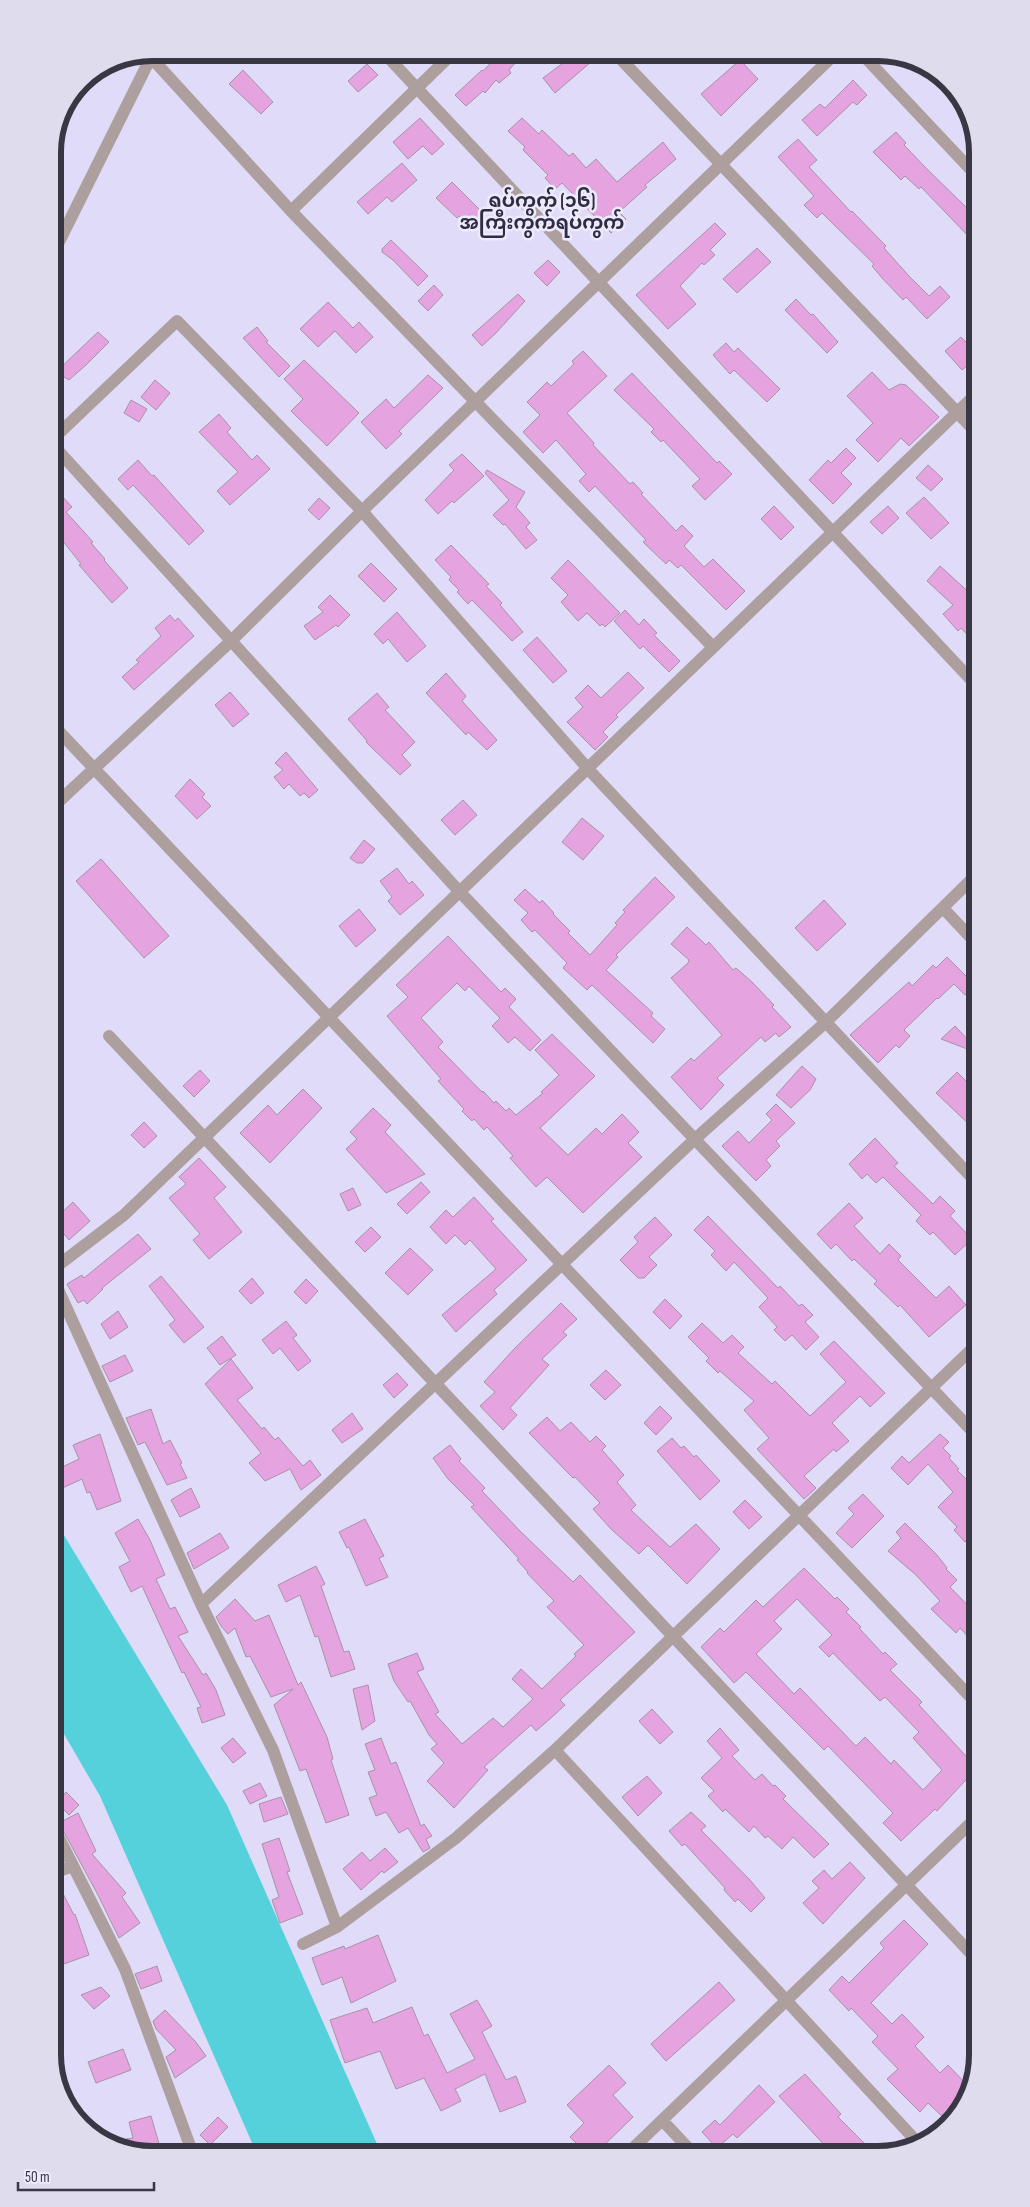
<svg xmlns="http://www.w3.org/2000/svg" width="1030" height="2207" font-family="'Sofia Sans Condensed','Noto Sans Myanmar',sans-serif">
<rect width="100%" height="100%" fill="#dfdbf8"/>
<path fill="#55d1db" d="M56,1522L227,1805L381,2153L257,2154L100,1796L57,1722Z"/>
<path fill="#e5a4e0" stroke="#a992a7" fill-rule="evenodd" d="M500,53H524L509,70L511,73L499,83L496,80L485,93L483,91L466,106L455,95L482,70L483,71Z
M568,53H582L591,62L555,93L543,78L563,63L560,60Z
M740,60L758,79L721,116L701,94Z
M367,64L378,75L358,92L348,81Z
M243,70L273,102L261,114L229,84Z
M853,80L867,95L857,105L853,102L817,136L802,120L820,104L825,108Z
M420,118L444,144L432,155L423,146L408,159L393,142Z
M522,118L539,134L542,130L569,156L573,153L586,168L596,159L617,182L663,142L676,159L645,185L647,187L619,212L626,219L611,233L562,183L555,189L545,178L548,175L523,150L525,147L508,131Z
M896,132L906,143L904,145L925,167L972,213V240L921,187L919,189L905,176L901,180L873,152Z
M798,139L817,160L809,167L851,212L852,211L886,246L884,248L909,276L929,296L940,286L950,297L927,319L906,297L903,300L882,278L872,266L874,264L822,213L817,218L804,205L814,196L778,157Z
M402,163L417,180L392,202L387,197L368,214L357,202Z
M452,182L483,213L471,227L459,216L457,218L436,198Z
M715,223L726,234L710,250L715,255L704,265L702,263L680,286L696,304L668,329L636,295Z
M391,240L428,276L418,286L393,260L382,252V249Z
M757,248L771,262L737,293L723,279Z
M548,260L560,272L547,286L534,273Z
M434,285L443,295L428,311L418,301Z
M518,294L525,301L496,333L482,346L472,335Z
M796,299L811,315L813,314L838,342L827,353L785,310Z
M328,302L353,328L359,322L373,337L356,353L335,331L318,347L300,329Z
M257,327L268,341L266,342L290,366L279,377L243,338Z
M98,332L109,342L86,365L69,380L56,372Z
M961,337L973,350V361L962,370L945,351Z
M726,343L734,352L738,348L780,389L767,402L734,370L730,374L713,355Z
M583,351L607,376L567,413L594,443L593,445L630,484L633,482L643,493L641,494L676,531L682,525L693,536L684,546L704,567L713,559L745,591L726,610L681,565L678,568L669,560L666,564L643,542L646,540L595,486L589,492L579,481L586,474L556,440L543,453L523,432L540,415L527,402L547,382L551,386L574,364L572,361Z
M304,360L359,413L327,446L291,411L303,399L284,379Z
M872,372L889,390L900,384L906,385L939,417L909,446L901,438L878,462L856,440L873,423L847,396Z
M632,373L717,463L719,461L732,474L705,500L692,486L700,479L663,440L661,442L651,432L654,429L614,390Z
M428,375L443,388L399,431L402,434L386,449L361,422L386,399L394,408Z
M155,380L170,393L156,410L141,397Z
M131,400L147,409L139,422L124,413Z
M219,414L231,428L227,432L252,460L257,455L270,469L230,505L217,491L238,472L199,432Z
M846,448L856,458L841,473L852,484L833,504L809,480L828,460L831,463Z
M462,454L484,476L454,503L452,501L438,514L425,500L454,470L449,465Z
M138,460L152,476L154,475L204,531L189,545L133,485L128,490L118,479Z
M928,465L943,479L931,491L916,478Z
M487,470L525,492L516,507L530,523L526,527L537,540L526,549L505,524L503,525L493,515L509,500L485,473Z
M62,496L72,507L66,512L93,542L91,543L105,559L104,560L128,588L112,603L79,565L81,564L54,530V497L56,500Z
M924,497L949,523L931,539L906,513Z
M319,498L330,508L319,520L308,510Z
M774,506L794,527L781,540L761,519Z
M888,506L899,518L882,534L870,522Z
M451,545L489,584L486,586L502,603L500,605L523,632L512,641L472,600L468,604L457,592L459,590L449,580L451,577L435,560Z
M568,560L620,613L605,627L602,624L600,626L587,613L578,621L561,602L568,595L551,578Z
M371,563L397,589L384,602L358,576Z
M940,566L973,596L974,642L961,628L958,631L943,614L953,605L927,581Z
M330,595L350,615L338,627L336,625L315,640L304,626L323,612L318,607Z
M625,610L639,625L644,619L657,633L654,635L680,661L669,672L643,646L640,649L614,621Z
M397,612L426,646L407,662L388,639L383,644L374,634Z
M170,615L175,621L178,618L194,636L134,690L122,677L139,662L136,660L161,636L155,628Z
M537,637L567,671L553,683L523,650Z
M628,672L644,688L616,715L618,717L603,732L608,737L595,750L567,722L583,707L575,698L588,685L601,698Z
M446,673L466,696L462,701L497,740L487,750L468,732L466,735L426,693Z
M230,692L249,714L233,727L215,705Z
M377,693L389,707L385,710L415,742L402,755L411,765L400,775L366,742L367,741L348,719Z
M286,752L318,790L309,798L304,793L300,796L289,784L284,789L274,777L283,770L275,763Z
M190,779L205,794L202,797L211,806L197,819L175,796Z
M463,800L477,815L455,835L441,820Z
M582,818L604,836L583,860L562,842Z
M364,840L375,849L363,863H357L350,858Z
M101,859L169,936L144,958L76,881Z
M397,868L409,884L412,881L424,895L400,915L388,901L392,897L380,881Z
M655,877L675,897L616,955L618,957L606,970L653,1013L651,1016L665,1029L653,1043L592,985L587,990L563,968L567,963L535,930L532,932L521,920L528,913L514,900L525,889L540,903L542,900L554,913L553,914L570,931L568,933L590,955L617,925L615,923L625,912L623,910Z
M824,900L846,924L817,951L795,928Z
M359,909L376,930L356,947L339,926Z
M687,927L706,945L709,942L733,970L736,968L752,982L774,1005L772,1007L791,1027L779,1037L776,1033L765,1042L761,1037L717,1078L724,1085L701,1110L671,1077L691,1058L694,1061L722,1035L671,978L688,963L689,960L671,944Z
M448,936L501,992L505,988L516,999L509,1007L541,1040L530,1051L515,1037L508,1043L492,1026L500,1018L469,986L465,991L457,983L421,1018L443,1042L438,1047L482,1092L483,1091L494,1103L496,1101L506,1111L509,1108L516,1115L543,1093L541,1092L559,1075L535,1050L552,1034L595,1076L540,1128L568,1155L596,1128L602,1134L622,1114L639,1132L628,1143L642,1157L583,1213L547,1177L536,1187L510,1158L513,1156L487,1127L484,1130L474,1119L472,1121L462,1111L464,1109L438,1081L441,1079L387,1016L408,997L396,985Z
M947,957L975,985L965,995L954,984L938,999L937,998L904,1030L910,1036L899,1048L896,1045L878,1063L850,1035L909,982L912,986L933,965L936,968Z
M955,1026L975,1047V1052L941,1039Z
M802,1066L816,1079L810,1090L791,1108L776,1095Z
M200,1070L210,1081L194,1097L183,1086Z
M957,1072L975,1090V1130L936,1093Z
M303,1089L322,1108L270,1163L240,1133L268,1105L277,1115Z
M776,1104L795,1123L776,1141L780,1146L766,1160L771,1166L756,1181L722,1146L738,1131L749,1143L772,1120L766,1114Z
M373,1108L391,1125L385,1132L425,1174L386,1193L346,1149L357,1139L350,1132Z
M144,1122L157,1136L144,1148L131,1135Z
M875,1138L898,1163L894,1166L933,1204L940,1196L955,1211L950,1216L972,1239L955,1255L933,1232L930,1235L916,1221L921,1215L883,1177L876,1183L867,1174L862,1179L849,1164Z
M199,1158L226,1187L214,1198L242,1232L209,1259L193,1240L200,1234L169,1198L186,1184L179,1177Z
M421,1182L430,1192L407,1214L397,1204Z
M353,1188L361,1205L348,1211L340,1194Z
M474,1197L494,1219L491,1221L527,1260L494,1290L497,1294L456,1332L442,1315L496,1269L470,1240L465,1245L455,1235L446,1244L430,1227L446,1210L453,1217Z
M73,1202L90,1221L69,1240L64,1234L56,1242V1218Z
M849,1203L863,1218L854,1226L880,1254L889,1244L901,1256L898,1260L936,1298L949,1286L966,1305L929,1337L900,1305L898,1307L874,1284L877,1281L854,1259L852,1261L836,1244L831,1249L817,1234Z
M708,1216L778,1288L780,1286L799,1306L802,1304L813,1315L805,1322L819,1337L806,1350L792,1335L785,1341L774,1330L777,1327L759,1307L768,1298L734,1262L726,1271L711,1255L715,1251L694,1230Z
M655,1217L672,1235L649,1257L657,1265L644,1278H638L620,1260L638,1242L634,1237Z
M371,1227L381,1237L365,1252L355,1242Z
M138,1234L151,1249L102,1288L103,1289L87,1304L84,1300L78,1303L67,1284L82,1275L84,1278Z
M410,1248L433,1270L408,1295L385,1273Z
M161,1276L204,1327L184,1343L169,1325L175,1320L149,1286Z
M252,1278L264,1293L251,1304L239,1291Z
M306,1279L318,1291L306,1304L294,1292Z
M665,1299L682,1316L670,1329L653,1312Z
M561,1303L577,1319L563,1332L567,1335L542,1359L549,1365L510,1408L517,1415L503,1430L480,1406L495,1392L484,1382L514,1349Z
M118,1311L128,1327L110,1339L101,1324Z
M286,1321L297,1335L293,1338L311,1361L298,1371L280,1348L273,1354L262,1340Z
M702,1323L723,1343L732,1335L744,1347L738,1353L772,1384L775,1381L810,1416L846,1382L820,1354L834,1341L885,1393L870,1407L860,1396L832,1423L849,1441L836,1452L834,1449L804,1476L816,1488L804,1499L757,1449L769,1438L744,1410L754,1401L720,1371L718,1373L706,1361L709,1358L688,1337Z
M222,1336L236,1355L220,1365L207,1348Z
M125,1355L133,1371L110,1382L102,1366Z
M231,1359L253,1388L237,1400L262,1429L264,1427L275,1440L278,1437L303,1466L310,1460L321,1475L301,1490L290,1469L265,1481L249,1463L261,1453L205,1384Z
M606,1370L621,1385L605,1400L590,1385Z
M397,1373L408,1385L394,1398L383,1385Z
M660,1406L672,1418L656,1435L644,1423Z
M151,1409L163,1444L170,1440L182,1463L180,1464L187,1478L167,1485L145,1442L138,1445L126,1418Z
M352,1413L363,1429L342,1443L332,1430Z
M547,1417L560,1431L571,1422L590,1442L596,1436L606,1446L602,1450L624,1475L617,1482L636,1505L631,1510L670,1547L696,1524L720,1549L687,1584L648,1545L639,1554L611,1529L593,1509L600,1503L575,1477L573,1478L529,1433Z
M100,1434L121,1501L97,1510L90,1492L87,1493L82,1479L56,1491V1470L79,1459L73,1445Z
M940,1434L949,1442L943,1448L951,1456L949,1458L959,1469L957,1470L976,1489V1532L965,1542L954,1530L957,1527L938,1507L953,1492L928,1464L908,1485L891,1468L902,1456L909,1463Z
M672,1438L681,1448L684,1446L694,1457L696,1455L720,1481L700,1500L657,1451Z
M450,1445L461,1459L459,1461L485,1488L482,1491L520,1531L573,1582L580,1575L635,1632L560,1700L565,1705L552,1717L536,1731L531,1725L484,1767L488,1770L454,1808L427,1781L444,1763L431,1749L437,1744L429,1735L410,1701L408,1702L394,1681L388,1664L417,1653L424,1669L417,1672L439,1712L435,1714L462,1744L493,1718L503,1727L533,1699L512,1679L521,1669L542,1689L576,1656L574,1654L584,1645L547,1607L554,1601L527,1573L528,1572L517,1560L519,1559L471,1507L474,1505L448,1479L433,1458Z
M191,1488L200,1507L180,1517L171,1500Z
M863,1494L884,1516L852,1548L836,1533L854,1514L848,1508Z
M745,1500L762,1517L749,1529L733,1512Z
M138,1519L150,1540L165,1575L156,1579L170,1609L175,1607L188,1632L178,1636L203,1675L206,1673L216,1690L225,1715L202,1723L197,1708L201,1707L184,1672L182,1673L142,1586L131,1592L119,1567L130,1561L115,1533Z
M365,1519L384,1556L379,1558L388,1577L366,1586L349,1547L347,1548L339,1532Z
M905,1523L937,1555L947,1568L946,1569L957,1580L950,1587L976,1614V1645L960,1628L956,1633L931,1609L940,1601L916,1575L888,1551L901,1538L896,1532Z
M220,1533L229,1548L194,1569L187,1553Z
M316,1566L325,1584L321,1586L344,1652L349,1651L355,1669L331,1677L318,1636L315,1637L300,1595L286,1602L278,1585Z
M804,1568L835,1599L837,1597L849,1609L846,1612L861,1627L859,1628L883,1654L885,1652L897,1664L890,1670L922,1702L919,1705L977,1768L937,1811L935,1809L901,1841L883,1823L893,1813L828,1746L824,1750L746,1672L734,1683L701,1647L720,1628L724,1632L756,1600L763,1607ZM797,1599L832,1635L819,1647L829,1657L833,1653L880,1701L885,1697L919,1732L913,1738L942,1770L923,1790L894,1760L891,1764L865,1737L856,1746L800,1688L794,1694L756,1654L782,1629L774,1621Z
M235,1599L255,1621L269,1615L298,1685L301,1682L327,1737L333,1759L331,1760L349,1815L326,1823L306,1769L300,1771L274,1705L293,1689L271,1697L250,1656L246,1657L235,1628L228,1634L221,1626L216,1617Z
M368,1685L375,1721L362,1730L353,1689Z
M652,1709L673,1732L660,1744L639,1721Z
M720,1728L739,1750L732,1756L755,1780L762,1774L773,1786L775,1785L786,1796L783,1799L829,1844L814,1858L793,1837L782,1849L768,1836L765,1838L754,1826L749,1832L725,1809L723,1812L708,1796L714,1791L701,1778L722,1758L707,1741Z
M233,1738L246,1753L233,1763L221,1748Z
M381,1738L391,1764L396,1762L421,1826L424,1824L432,1836L426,1839L430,1848L423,1852L408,1828L399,1833L386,1812L376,1816L369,1798L377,1795L368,1772L375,1770L365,1744Z
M647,1776L662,1793L638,1816L622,1797Z
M260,1783L267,1796L250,1804L243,1791Z
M66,1792L79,1805L69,1815L57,1803Z
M281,1797L288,1814L264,1822L259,1804Z
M691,1812L706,1826L701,1830L750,1880L765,1898L751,1912L738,1899L735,1902L724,1890L725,1888L685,1844L682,1846L669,1831Z
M78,1813L96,1851L92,1854L126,1893L122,1897L140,1923L119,1938L98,1895L59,1823Z
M279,1838L290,1871L287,1872L303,1914L280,1923L272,1900L279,1897L262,1844Z
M385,1848L398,1862L384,1873L382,1871L361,1890L343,1869L362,1852L370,1861Z
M850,1862L865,1878L823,1924L803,1903L819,1888L812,1881L824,1870L832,1879Z
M57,1882L74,1915L75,1914L89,1955L58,1966Z
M904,1920L928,1944L871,2003L892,2024L902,2014L924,2037L915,2046L940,2073L948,2065L968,2086L961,2111L947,2121L928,2103L920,2112L887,2079L898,2069L872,2042L878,2036L851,2008L849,2011L829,1990L842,1976L849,1983L884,1948L880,1943Z
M378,1935L396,1981L351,2003L342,1977L322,1985L312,1958L344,1946L345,1949Z
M157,1966L162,1981L141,1989L135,1974Z
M719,1982L735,2000L666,2061L651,2044Z
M101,1987L110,1996L94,2009L81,1995Z
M477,2000L492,2026L482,2032L506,2080L516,2076L526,2102L500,2112L485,2074L455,2089L461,2101L441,2111L424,2078L396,2089L380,2051L345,2063L330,2020L367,2008L373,2023L412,2007L424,2036L428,2034L447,2073L475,2059L450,2014Z
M165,2010L195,2041L206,2056L175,2078L166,2057L176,2050L156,2029L153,2021Z
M123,2049L131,2070L96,2083L88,2062Z
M609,2065L626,2083L613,2095L633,2117L598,2151H584L570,2137L584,2123L567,2105Z
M805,2074L841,2114L838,2117L870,2149L829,2150L779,2096Z
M759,2085L775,2102L737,2138L733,2134L717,2148L702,2132L715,2120L720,2125Z
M151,2116L162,2154H145L128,2148L126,2139L133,2138L129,2122Z
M218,2117L228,2127L210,2145L200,2135Z"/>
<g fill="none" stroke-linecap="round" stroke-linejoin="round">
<path stroke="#ae9f9f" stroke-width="12" d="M147,53L291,211L713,647
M384,53L974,683
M615,53L973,429
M861,53L972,171
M291,211L453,53
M53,254L151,57L156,53
M53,439L177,321L362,511L590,771L975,1181
M53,445L458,890L976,1435
M54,726L977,1704
M54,806L231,641L362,511L836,53
M943,908L974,941
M109,1036L977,1960
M56,1267L124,1215L973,397
M56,1285L201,1604L273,1750L337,1927
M201,1604L695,1139L826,1022L974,877
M555,1750L918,2143
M57,1834L125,1969L193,2154
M57,1872L73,1866
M303,1944L337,1927L456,1838L555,1750L976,1345
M662,2120L691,2151
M630,2151L977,1817"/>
</g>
<g text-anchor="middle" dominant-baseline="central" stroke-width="5" stroke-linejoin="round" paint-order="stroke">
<g font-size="19" font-weight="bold" fill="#302c42" stroke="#eceafc">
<text x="542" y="201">ရပ်ကွက် (၁၆)<tspan x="542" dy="22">အကြီးကွက်ရပ်ကွက်</tspan></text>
</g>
</g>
<path d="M0 0H1030V2207H0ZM152 61H878A91 91 0 0 1 969 152V2055A91 91 0 0 1 878 2146H152A91 91 0 0 1 61 2055V152A91 91 0 0 1 152 61Z" fill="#dedced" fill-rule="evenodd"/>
<path fill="none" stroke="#393743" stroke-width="6" d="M152 61H878A91 91 0 0 1 969 152V2055A91 91 0 0 1 878 2146H152A91 91 0 0 1 61 2055V152A91 91 0 0 1 152 61Z"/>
<path d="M18 2182v8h136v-8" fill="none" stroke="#393743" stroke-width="2.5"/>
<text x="25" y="2182" font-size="15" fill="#393743" stroke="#eceafc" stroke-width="4" paint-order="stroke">50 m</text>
</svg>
